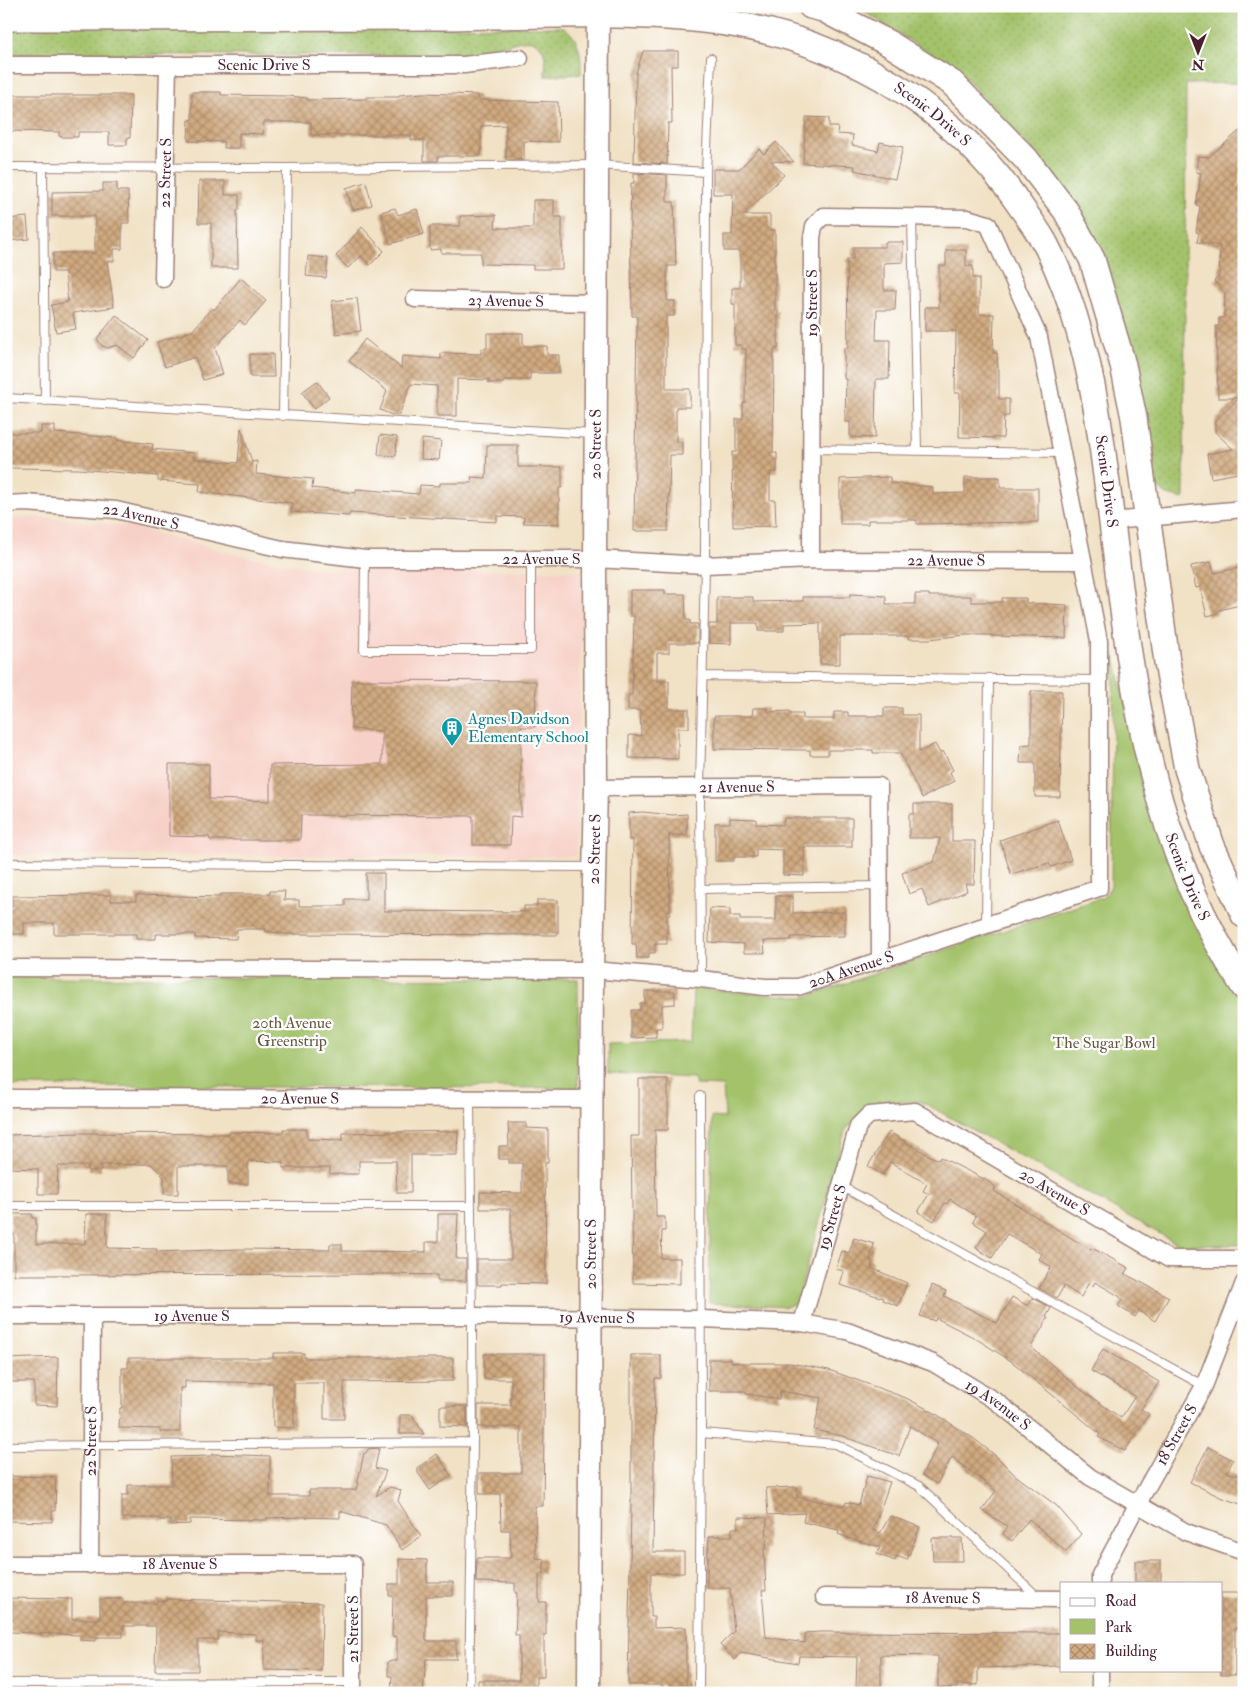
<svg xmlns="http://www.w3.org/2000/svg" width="1250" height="1699" font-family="'IM FELL Double Pica',serif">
<defs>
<pattern id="grass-dots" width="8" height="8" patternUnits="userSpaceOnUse" patternTransform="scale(1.25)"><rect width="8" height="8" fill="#a3c26a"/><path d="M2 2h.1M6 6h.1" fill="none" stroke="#8ea65c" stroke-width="1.8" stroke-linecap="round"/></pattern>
<pattern id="building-cross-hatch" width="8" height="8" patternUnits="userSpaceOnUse" patternTransform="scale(1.25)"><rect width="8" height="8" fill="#d0aa80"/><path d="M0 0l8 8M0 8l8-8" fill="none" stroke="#ab8a69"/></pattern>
</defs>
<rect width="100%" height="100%" fill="#fff"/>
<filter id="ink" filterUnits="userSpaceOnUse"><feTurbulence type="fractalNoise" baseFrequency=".02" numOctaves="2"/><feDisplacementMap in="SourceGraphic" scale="10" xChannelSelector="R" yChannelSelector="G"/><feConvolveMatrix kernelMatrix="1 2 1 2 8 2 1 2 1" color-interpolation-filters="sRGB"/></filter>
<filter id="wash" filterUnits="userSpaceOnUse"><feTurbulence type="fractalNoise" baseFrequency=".0096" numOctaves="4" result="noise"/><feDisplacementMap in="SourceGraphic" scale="20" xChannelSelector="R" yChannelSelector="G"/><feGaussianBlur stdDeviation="1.12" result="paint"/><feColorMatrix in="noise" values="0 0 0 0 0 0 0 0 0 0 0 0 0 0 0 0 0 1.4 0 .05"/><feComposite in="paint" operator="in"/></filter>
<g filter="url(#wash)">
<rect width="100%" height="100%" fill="#f1e2c6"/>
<path fill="#f7d1c7" d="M40,517L132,527L239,555L310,568L388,571L582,570L576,856L6,855V518Z"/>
<path fill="url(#grass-dots)" stroke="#76704a" d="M855,6H1244V83L1186,84L1184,499L1167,495L1155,485L1131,348L1090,228L1050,170L961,73Z
M6,25L564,27C581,41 581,54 581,74L545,76C545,70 546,63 545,57C540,27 506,46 489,52C482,54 474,55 466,56L6,54Z"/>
<path fill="#a3c26a" stroke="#76704a" d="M1114,653L1145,792L1211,951L1244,1004V1245H1180L922,1102H888L866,1106L845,1131L797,1302L786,1307L709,1303L712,1117L725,1118L723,1086L696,1085L694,1078L608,1074V1044L691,1042L693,989L805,997L1104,897L1111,886Z
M6,977L578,979V1088L6,1086Z"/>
<g id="blocks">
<path fill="url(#building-cross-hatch)" d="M643,51H678V66H671L672,123H668L667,164L634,162L636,73Z
M192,92H221V95L289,96L307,98V100L366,99V97H399V95L423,93L478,95L479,100L558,102L559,142L524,141V160H506V125L481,126V156H438V161H424V140H411V135H311V122H264L263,134L239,133V148H224V142L188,141L189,120H192Z
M6,95H131L130,138H127V145H109V132H78V137H63L59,136V132L6,131Z
M806,117L829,118V127H838L837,134L853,135L852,145L878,151L880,142L903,147L895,179L854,170L855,166L803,163Z
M1244,127V168L1241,170L1238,188L1244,189V472L1211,478L1207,454L1233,449L1215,432V421L1239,398H1218L1216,326H1219V318H1224L1225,293L1214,281L1219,277L1220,246L1197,242L1199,233L1196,232L1200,206L1196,205L1201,173L1196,172L1198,156L1209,157Z
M776,142L794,162L771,161L784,175L743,215H770V230H775V310H778V349H774L773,453H777V472H770V500H775L776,526L733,527L732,452H736V419H743V403H745L746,349H742V345H735V304H732V288H740V251H724V235H732L733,194H713V169H739L759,149L764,154Z
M634,173L667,175V202H674L676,266H667V301H675L674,316H666V389H690V407H676V442H682V455H670L668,531H634L637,316H632L630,222L631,183H634Z
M199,181H225V195H239V210H237L238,268H211V223H198Z
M366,182L372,205L353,210L346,188Z
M103,183H117V191H128L129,223H122V249H114V261H107L114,307L73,313L76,329L56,332L51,305L68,302L65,272H53V253H95V216H52V192L103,191Z
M533,200H554V217H562V269H533V265L481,264V253H441V249L430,250V226H460V216L496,215L495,228H533Z
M395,208L398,215L417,209L424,234L390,244L381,212Z
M27,217L29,239L8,241L7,219Z
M362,227L384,251L370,265L361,256L348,268L336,256Z
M885,242H903V262L884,263V290H896L895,310H877L876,340H890L889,379H876L875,438L850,437V422H845L846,379H844V348H848L847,259H853V247H885Z
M946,250H966V266H973V278H979V314H994L993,353H997L998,369H999V399H1009V416H1004L1003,438L959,437L960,393H955L956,331H925V307H939V266H946Z
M308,256L328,258L326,278L306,276Z
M241,278L266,301L245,325L240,320L215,348L223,374L203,380L195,357L165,367L157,342L192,331L212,308L214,310Z
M357,298L361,331L336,334L332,301Z
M116,315L148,340L134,358L117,345L108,348L102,346L97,339Z
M487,333H523V346H547V355H559V373H530V380H504V383H489V380L457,379V416H437V386L411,384L399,415H392L380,410L387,391L349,361L365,339L401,368L402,356L441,359V353L481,354V349L487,348Z
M250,354H273L274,377H250Z
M317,381L329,397L314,409L302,392Z
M41,426H55V433L117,438V440L153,444L152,449L194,453L193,459L238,463L241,428L252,462L257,461L256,474L313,479L312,488L356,493V489L419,494L420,485L440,486V483H472L471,477L486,478L487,445H518V467H562V488H559V524L523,523L524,517L497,516V522L479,521L350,513L349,516L291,512L292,503L199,492L200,484L158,481V476L79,469L9,468V465H6V444H9V433H41Z
M380,435L397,437L396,456L378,455Z
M422,439L441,441L439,460L421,459Z
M890,477V483L933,487V494L965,493V477H1000V488H1038V522L917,524V520H868V524H840V479Z
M1211,562L1214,573L1244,567V604L1219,610L1216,614L1207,616L1200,587L1196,588L1191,566Z
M630,590H665V594H685L686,620H690V624H698V643H669V653H657V681H669V709H689V728H678V759L629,758V735L641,736L640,710H628V695H632L633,657L634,616H630Z
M850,594L886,596V604H915V594H929V596H971V602H1002V598H1026V603L1067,605L1066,638L991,636V635H966L929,639H908V636H840V664H820V623L784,624V631H758V623H731V644L709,643V624H717V597H753V602L803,601V597H850Z
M352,680L536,681L535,727H521V817L511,816L510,845H473V816L301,815L300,840H210L209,837L169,836V764H209V799L270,801V765L382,764V731L351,729Z
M1031,691H1062L1060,797H1035V763H1020L1021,745L1031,744Z
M753,708H768V712L790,711V714H803V719H834V712H848V716H884V708H902V715H919V752L935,744L940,753L943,751L953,770L950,772L954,781L922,798L900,753H873V750H828V755H810V750L714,749V716H752Z
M914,804H952V841H975L974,884H965L967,891L929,907L922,889L909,894L902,873L934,862L940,838H909V814H914Z
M643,812L673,815L687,814V835H669L670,915H667V944H655V953H649V958H637L636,944H632L633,840H629V813Z
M730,818L756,819V824L783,825L784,818H852V847H804V876L783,875V850L756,849V857H734V861H715V823H730Z
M1058,820L1071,860L1051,867L1049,863L1011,874L1000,840Z
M366,873H384V911L524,912V906H537V900H558V935L286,934L265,931V929H237L236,939L195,938V934H156V939H136V934H54V923H24V934H6V907H12V896L111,895V901H136V895L220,897V894H270V891H285L284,900H299V906H345V899H366Z
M776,896H793V913L845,912V936L791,937V940L764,941L765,953H744V944L709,942L710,908L730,909V916H740V920H776Z
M645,991H675V1004L662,1005V1028H656V1037L631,1038V1010H640V1003H645Z
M639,1079H668V1130H655L656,1217H665V1231H662L661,1258H680V1284L633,1283L631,1136H639Z
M508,1123H526V1128L548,1129V1163H545L546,1284L502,1283V1285H478L477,1281V1259H511V1209H480V1192L522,1193V1163H509V1159H499V1146H509Z
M283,1129H307V1139L343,1140V1133L458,1131L457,1155H411V1193H397L396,1161H359V1174H330V1168H283V1162L248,1161V1184H228V1166H178V1194H164V1177L151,1164L101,1165V1171H88V1166H58L57,1194H38V1169L6,1168V1135L82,1133L229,1134V1132L283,1133Z
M889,1132L930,1156L939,1160L940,1157L986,1180L996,1187L994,1191L1091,1250L1092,1248L1129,1268L1125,1274L1169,1297L1155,1321L1139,1311L1135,1317L1118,1306L1122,1300L1119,1296L1095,1282L1093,1286L1088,1284L1081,1297L1064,1286L1057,1298L1039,1288L1051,1267L1039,1259L1042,1254L1007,1234L992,1258L976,1248L987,1231L973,1222L976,1216L950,1199L947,1204L945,1203L934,1221L918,1212L929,1194L923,1191L927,1184L890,1162L883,1175L868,1166Z
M10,1214H32V1218H36V1244H85L86,1214H107V1248L157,1249V1252L239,1249L330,1250V1244H342V1251L426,1252V1242H438V1214H458L456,1259H466V1281H437V1275L388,1274L14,1275V1234L10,1233Z
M854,1238L874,1244L870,1260L873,1261L871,1268L907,1283L898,1306L883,1300L884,1298L840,1285L844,1271L836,1269L842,1251L849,1253Z
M932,1285L946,1291L944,1296L997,1323L1012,1297L1028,1306L1033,1298L1051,1308L1046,1317L1048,1318L1031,1347L1080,1389L1121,1418L1135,1396L1091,1371L1103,1349L1159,1382L1141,1409L1149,1414L1125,1451L1098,1437L1100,1434L1011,1361L975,1338L936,1318L935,1321L920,1316Z
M273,1353H304V1358H453V1381L344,1382V1419H324V1383H294V1428L273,1427V1383L185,1381V1388H180V1432H160V1429L119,1428L120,1408H122V1368H128V1358H273Z
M484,1354H545L543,1506H535L536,1558L544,1559V1574H539V1602H546V1635H544V1677H536V1693H478V1680H519V1635H515L517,1593H515V1583L476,1582L477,1558H511L510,1530H501L500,1494H479V1473H521V1427H478V1405H511V1379H484Z
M631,1355H661V1378H655L653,1552H684V1573H651V1617H654V1628L686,1627V1690H663V1685H628L631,1502Z
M58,1357L57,1406L34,1405V1382H6V1359Z
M709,1359H731V1362L740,1363H790L829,1370L906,1398L933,1412L973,1438L996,1456L1015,1475L1057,1506L1081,1534L1066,1552L1029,1519L1012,1541L1003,1534L1007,1526L982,1510L996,1491L952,1457L937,1484L922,1475L938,1444L910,1426L899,1456L847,1438V1437L814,1430L821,1398L780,1391L779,1399L746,1394V1391H709Z
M440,1406H467V1427L440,1426Z
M400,1415H412L424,1434H400Z
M1208,1447L1233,1460L1227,1472L1244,1477V1505L1222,1498L1190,1482Z
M379,1448L375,1468L386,1471L376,1496L390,1487L401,1490L398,1501L421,1536L402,1550L386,1525L340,1511V1518L302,1517L267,1518V1520L190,1519V1524L171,1525V1520H160V1518H122V1495H128V1485H172L171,1457L212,1456V1454L270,1456V1496H309V1490H356L364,1453H366L368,1449Z
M437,1454L451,1476L430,1490L418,1473V1468Z
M6,1476L56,1477L55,1511H52V1522L6,1521Z
M867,1476L890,1482L873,1530L880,1533L890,1516L920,1527L907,1560L897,1556L895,1561L877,1554L880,1547L848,1538L838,1534L839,1530L803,1522L805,1513L768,1515L766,1488L797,1487V1497L845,1506L846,1502L859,1505Z
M738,1517L767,1518L766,1549H764L766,1590H762L766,1637L805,1643V1633L820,1632L1061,1633V1666L978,1668V1685L957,1684V1688H938V1656L881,1655V1688H856L857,1657L799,1656L798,1663L741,1653L735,1660L720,1645L734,1631L730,1588H707V1567L709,1536H732V1528H738Z
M932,1538H962L963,1561H933Z
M399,1559L427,1560V1582H453V1596H426V1641H456V1659H426L423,1693H391L392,1676H388V1661H397V1637L392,1636L393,1596H389V1584H399Z
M1135,1561H1161V1583H1135Z
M1221,1593H1239V1628H1235V1675H1221Z
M6,1598L72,1599V1619H100V1599H123V1603H157V1600L167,1601V1599L322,1603L321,1671L264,1670V1640H256V1634L218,1632V1640H198V1671H155L156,1626H123V1637H96V1641L80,1640V1635L10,1632V1622H6Z"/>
</g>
</g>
<g filter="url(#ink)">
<use href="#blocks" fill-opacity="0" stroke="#9e8078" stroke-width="1"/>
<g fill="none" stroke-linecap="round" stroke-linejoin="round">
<g stroke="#9e8078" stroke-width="10">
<path id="lane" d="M6,167L287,168L597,165L706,172
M43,167L45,401
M912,217L917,450
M6,398L593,434
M283,416L287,168
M811,449L1061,453
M365,559L364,650H531V560
M704,676L1099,680
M6,863L592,867
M700,889L880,886
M986,924L989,678
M701,979L700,787L705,565L706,172L711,58
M841,1186L1204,1386
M6,1206H469
M701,1433L836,1444L919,1486L1038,1597
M6,1446L473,1442
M6,1683L353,1682
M469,1693L473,1442L470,1099
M699,1693L701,1433L700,1096"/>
</g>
<g stroke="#9e8078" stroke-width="19">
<g id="street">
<path id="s1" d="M6,65H464L520,58"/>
<path id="s2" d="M163,279L168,66"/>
<path id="s3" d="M415,299L596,303"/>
<path id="s4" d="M6,504L26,503L116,510L282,549L365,559H595L705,565L811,560L1082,561"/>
<path d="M1112,521L1244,509"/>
<path id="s5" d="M596,788L879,786L880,959"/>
<path id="s6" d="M6,968L592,970L701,979L765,987H798L1099,888V641L1039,337L988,224L967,218L823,216L814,226L812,238L811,560"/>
<path id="s7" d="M6,1098L593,1099"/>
<path id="s8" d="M6,1316H472L701,1319L802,1323L847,1331L933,1363L997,1402L1090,1477L1186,1532L1244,1552"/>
<path id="s9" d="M802,1323L858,1126L869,1115L915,1111L1169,1259H1244"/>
<path id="s10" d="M6,1564H353V1693"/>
<path id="s11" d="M90,1565L92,1317"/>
<path id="s12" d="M1100,1583V1575L1137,1505L1204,1386L1244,1283"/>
<path id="s13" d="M824,1597L1061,1599"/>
<path d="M1100,1670V1693"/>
</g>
</g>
<g stroke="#9e8078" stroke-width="25">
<g id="secondary">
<path id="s14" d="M589,1693L592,970L596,788L595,559L598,6"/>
</g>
</g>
<g stroke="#9e8078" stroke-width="28">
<g id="primary">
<path d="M811,6L823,9L890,44L952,83L1026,159L1066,211L1092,259L1123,365L1134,418L1167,662L1187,769L1212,846L1244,915"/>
<path id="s15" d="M6,18C149,18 292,18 436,17C523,16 617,11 703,20C830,33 949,100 1021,207C1030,220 1040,233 1047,247C1077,307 1092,373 1101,439C1129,633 1132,817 1244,987"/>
</g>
</g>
<use href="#lane" stroke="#fff" stroke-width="8"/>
<use href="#street" stroke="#fff" stroke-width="16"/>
<use href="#secondary" stroke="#fff" stroke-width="22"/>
<use href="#primary" stroke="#fff" stroke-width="25"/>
</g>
</g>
<defs>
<g id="building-pin" transform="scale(1.125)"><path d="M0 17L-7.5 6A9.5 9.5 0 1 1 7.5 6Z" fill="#0f9aa8" stroke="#fff"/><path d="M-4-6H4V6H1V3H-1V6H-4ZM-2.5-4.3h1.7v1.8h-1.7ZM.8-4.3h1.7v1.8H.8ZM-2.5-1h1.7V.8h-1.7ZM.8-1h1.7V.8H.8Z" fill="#fff"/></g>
</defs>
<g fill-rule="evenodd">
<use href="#building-pin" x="452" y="728"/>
</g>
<g text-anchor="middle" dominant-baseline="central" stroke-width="4.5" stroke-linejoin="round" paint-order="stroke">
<g font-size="16" fill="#4a1f2b" stroke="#fff">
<text stroke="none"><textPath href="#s1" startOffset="258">Scenic Drive S</textPath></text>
<text stroke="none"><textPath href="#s15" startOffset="949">Scenic Drive S</textPath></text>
<text stroke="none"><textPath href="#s2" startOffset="106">22 Street S</textPath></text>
<text stroke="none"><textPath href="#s3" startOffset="91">23 Avenue S</textPath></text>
<text transform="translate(812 303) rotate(-90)">19 Street S</text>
<text stroke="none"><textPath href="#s14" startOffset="1249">20 Street S</textPath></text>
<text stroke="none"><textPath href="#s15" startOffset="1369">Scenic Drive S</textPath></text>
<text stroke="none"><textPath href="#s4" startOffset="136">22 Avenue S</textPath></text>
<text stroke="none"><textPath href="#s4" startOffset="541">22 Avenue S</textPath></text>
<text stroke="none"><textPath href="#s4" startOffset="946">22 Avenue S</textPath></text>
<text stroke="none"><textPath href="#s5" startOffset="141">21 Avenue S</textPath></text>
<text stroke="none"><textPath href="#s14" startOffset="844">20 Street S</textPath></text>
<text stroke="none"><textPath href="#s15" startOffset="1774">Scenic Drive S</textPath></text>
<text stroke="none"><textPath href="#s6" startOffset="849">20A Avenue S</textPath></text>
<text stroke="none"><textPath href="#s7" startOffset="294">20 Avenue S</textPath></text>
<text stroke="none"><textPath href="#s9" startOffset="428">20 Avenue S</textPath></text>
<text stroke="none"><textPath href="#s9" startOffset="110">19 Street S</textPath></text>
<text stroke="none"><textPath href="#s14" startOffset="439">20 Street S</textPath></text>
<text stroke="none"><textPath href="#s8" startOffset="186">19 Avenue S</textPath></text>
<text stroke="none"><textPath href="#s8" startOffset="591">19 Avenue S</textPath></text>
<text stroke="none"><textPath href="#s8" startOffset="1011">19 Avenue S</textPath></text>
<text stroke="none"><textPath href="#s12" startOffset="168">18 Street S</textPath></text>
<text stroke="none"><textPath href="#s11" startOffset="124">22 Street S</textPath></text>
<text stroke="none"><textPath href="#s10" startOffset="174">18 Avenue S</textPath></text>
<text stroke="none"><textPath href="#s13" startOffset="119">18 Avenue S</textPath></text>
<text transform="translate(353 1629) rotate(-90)">21 Street S</text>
</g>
<g font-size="16" fill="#0d838f" stroke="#fff" text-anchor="start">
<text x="468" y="719">Agnes Davidson<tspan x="468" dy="18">Elementary School</tspan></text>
</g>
<g font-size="16" fill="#695841" stroke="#fff">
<text x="292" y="1023">20th Avenue<tspan x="292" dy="18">Greenstrip</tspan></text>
<text x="1104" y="1043">The Sugar Bowl</text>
</g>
</g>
<rect width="1250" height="1699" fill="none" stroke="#fff" stroke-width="25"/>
<rect x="1060" y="1582" width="162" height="90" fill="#ffffff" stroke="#b7a5aa"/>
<rect x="1070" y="1598" width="25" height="8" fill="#ffffff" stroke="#b7a5aa"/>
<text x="1105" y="1606" font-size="15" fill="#4a1f2b">Road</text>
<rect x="1070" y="1619" width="25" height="15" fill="#a3c26a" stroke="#b7a5aa"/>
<text x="1105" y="1632" font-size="15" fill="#4a1f2b">Park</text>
<rect x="1070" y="1644" width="25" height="15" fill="url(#building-cross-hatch)" stroke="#b7a5aa"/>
<text x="1105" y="1656" font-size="15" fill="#4a1f2b">Building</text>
<g transform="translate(1198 52) rotate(180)" stroke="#ffffff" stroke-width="4" paint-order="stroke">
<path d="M0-4L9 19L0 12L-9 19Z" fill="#4a1f2b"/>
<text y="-8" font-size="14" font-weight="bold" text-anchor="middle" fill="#4a1f2b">N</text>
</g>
</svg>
